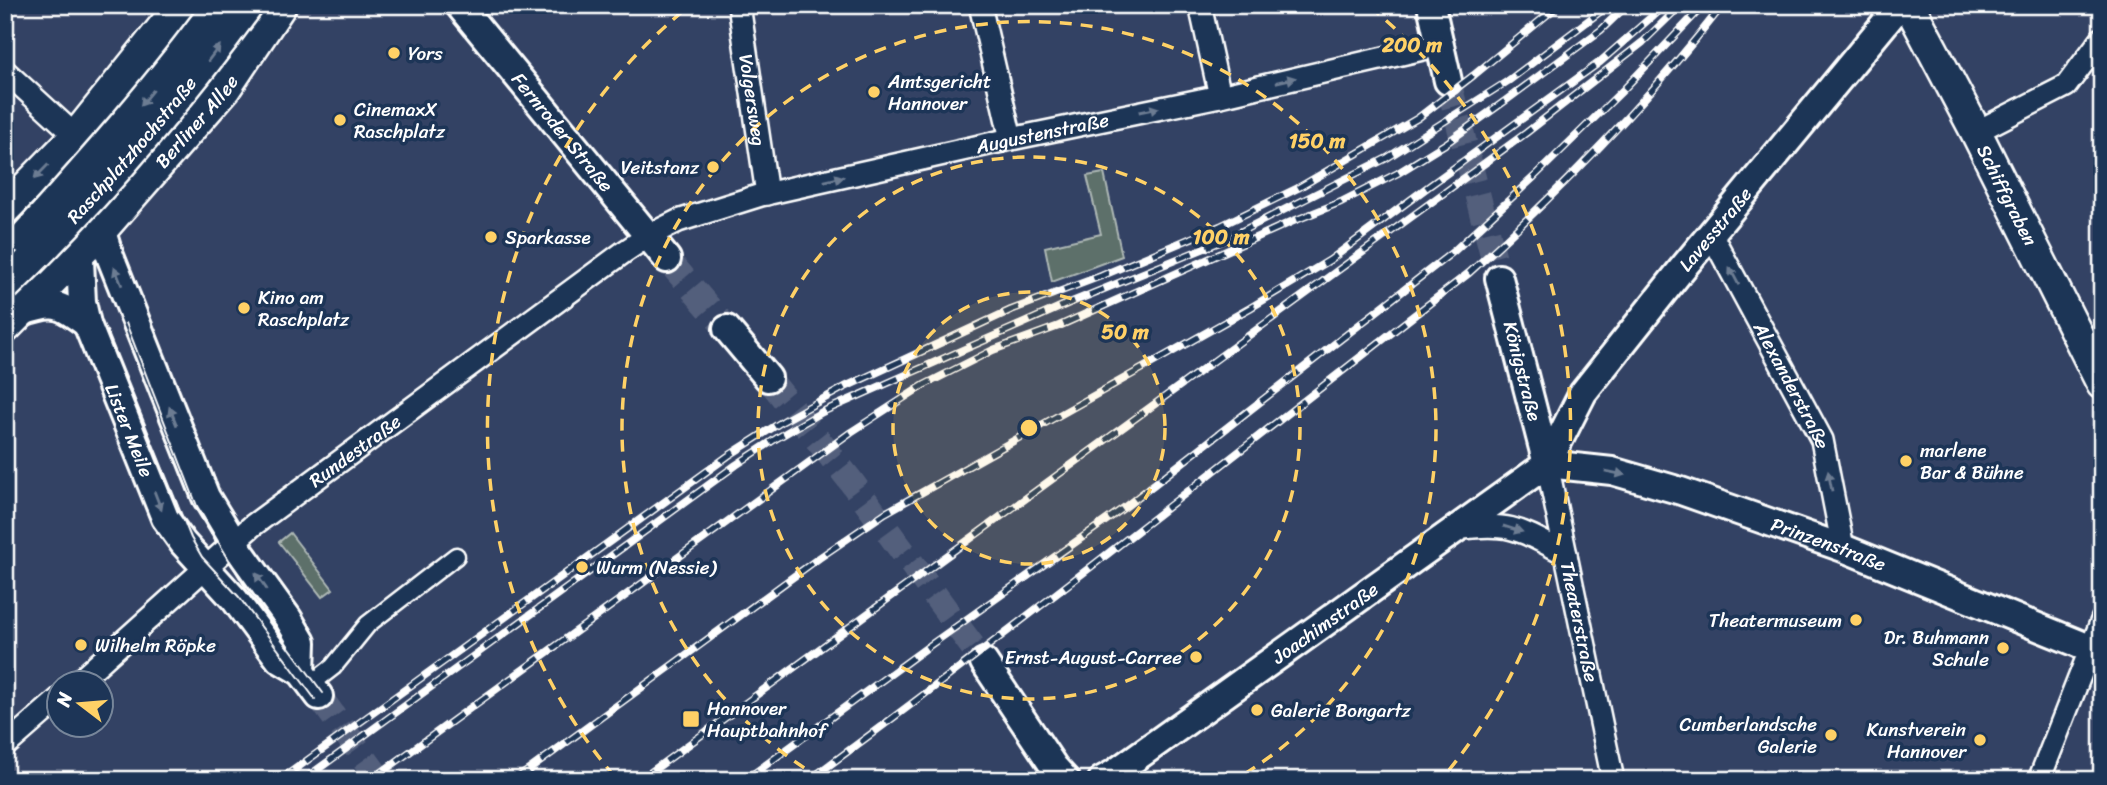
<svg xmlns="http://www.w3.org/2000/svg" width="2107" height="785" font-family="Sriracha,sans-serif">
<rect width="100%" height="100%" fill="#334264"/>
<filter id="ink" filterUnits="userSpaceOnUse"><feTurbulence type="fractalNoise" baseFrequency=".0143" numOctaves="2"/><feDisplacementMap in="SourceGraphic" scale="14" xChannelSelector="R" yChannelSelector="G"/><feConvolveMatrix kernelMatrix="1 2 1 2 8 2 1 2 1" color-interpolation-filters="sRGB"/></filter>
<g filter="url(#ink)">
<path fill="#5d706b" stroke="#aeb8b5" stroke-width="2" d="M1104,173L1122,256L1052,282L1045,247L1101,234L1087,176Z
M290,533L333,589L322,597L279,542Z"/>
<g fill="none" stroke-linecap="round" stroke-linejoin="round">
<path stroke="#525e7b" stroke-width="26" stroke-dasharray="26 13" stroke-linecap="butt" d="M1448,81L1499,278
M667,259L727,329
M768,378L850,480L984,662
M319,696L380,780"/>
<g stroke="#fff" stroke-width="21">
<path id="pedestrian" d="M311,684L333,667L368,624L456,556"/>
</g>
<g stroke="#fff" stroke-width="26">
<g id="minor">
<path id="s1" d="M739,5L767,194"/>
<path d="M980,5L1011,139"/>
<path d="M1200,5L1220,96"/>
<path d="M5,71L76,136"/>
<path d="M1976,132L2066,86L2102,38"/>
<path id="s2" d="M1711,234L1822,440L1843,548"/>
<path id="s3" d="M1547,464L1613,780"/>
<path d="M1457,529C1510,521 1521,530 1566,554"/>
<path id="s4" d="M76,684L252,526L624,252L648,236L678,221L761,195L1011,139L1220,96L1440,45"/>
<path d="M5,746L60,698"/>
<path d="M2039,780L2102,620"/>
</g>
</g>
<g stroke="#fff" stroke-width="32">
<g id="tertiary">
<path id="s5" d="M459,5L667,259"/>
<path d="M1431,5L1448,81"/>
<path d="M96,212L108,251L206,497L234,543L288,618L302,642L301,672"/>
<path id="s6" d="M79,239L82,302L87,324L165,518L183,543L235,600L279,659L301,672L319,696"/>
<path id="s7" d="M1499,278L1547,464"/>
<path d="M22,312C55,301 59,303 87,324"/>
<path d="M727,329L768,378"/>
<path id="s8" d="M1547,464L1612,471L1681,491L1843,548L2102,653"/>
<path d="M984,662L1054,767L1066,780"/>
<path id="s9" d="M1102,780L1113,774L1547,464L1583,393L1681,270L1900,5"/>
</g>
</g>
<g stroke="#fff" stroke-width="35">
<g id="secondary">
<path id="s10" d="M1909,5L1976,132L2102,384"/>
<path d="M5,209L76,136L181,5"/>
<path d="M5,256L24,238"/>
<path id="s11" d="M5,328L101,231L225,89L281,5"/>
</g>
</g>
<use href="#pedestrian" stroke="#1d3557" stroke-width="16"/>
<use href="#minor" stroke="#1d3557" stroke-width="21"/>
<use href="#tertiary" stroke="#1d3557" stroke-width="26"/>
<use href="#secondary" stroke="#1d3557" stroke-width="30"/>
<path stroke="#fff" stroke-width="2" d="M126,323L197,506L247,590L323,693
M107,331L191,538L202,557L239,597L315,699"/>
<g stroke="#fff" stroke-width="8">
<path id="rail" d="M280,780L728,456L783,421L845,387L1011,310L1101,276L1220,226L1298,188L1418,118L1474,75L1559,5
M303,780L736,465L777,438L822,412L1067,304L1222,241L1387,158L1508,81L1609,5
M371,780L851,432L924,385L993,350L1059,326L1291,222L1341,202L1398,173L1445,144L1505,101L1601,30L1627,5
M515,780L819,558L885,513L1250,308L1330,260L1425,189L1600,62L1665,5
M640,780L1526,133L1643,42L1681,5
M745,780L929,646L1125,507L1454,251L1534,177L1624,89L1704,5
M809,780C1033,616 1249,442 1469,273C1560,191 1647,102 1723,5"/>
</g>
<use href="#rail" stroke="#1d3557" stroke-width="5" stroke-dasharray="16" stroke-linecap="butt"/>
<g stroke="#fff" stroke-width="35" stroke-linecap="butt">
<g id="secondary-bridge">
<path d="M24,238C92,163 159,87 219,5"/>
<path id="s12" d="M5,286C94,200 175,105 248,5"/>
</g>
</g>
<use href="#secondary-bridge" stroke="#1d3557" stroke-width="30"/>
</g>
<defs><path id="oneway-solid" d="M-6-.8H1V-3.2L6.5 0L1 3.2V.8H-6Z" transform="scale(1.75)"/></defs>
<g fill="#6c7c92">
<use href="#oneway-solid" transform="translate(214 53) rotate(-53)"/>
<use href="#oneway-solid" transform="translate(1286 80) rotate(-13)"/>
<use href="#oneway-solid" transform="translate(147 98) rotate(129)"/>
<use href="#oneway-solid" transform="translate(1149 110) rotate(-12)"/>
<use href="#oneway-solid" transform="translate(41 172) rotate(134)"/>
<use href="#oneway-solid" transform="translate(834 179) rotate(-13)"/>
<use href="#oneway-solid" transform="translate(118 276) rotate(-112)"/>
<use href="#oneway-solid" transform="translate(1734 276) rotate(-118)"/>
<use href="#oneway-solid" transform="translate(173 416) rotate(-112)"/>
<use href="#oneway-solid" transform="translate(1615 473) rotate(12)"/>
<use href="#oneway-solid" transform="translate(1830 481) rotate(-101)"/>
<use href="#oneway-solid" transform="translate(158 501) rotate(69)"/>
<use href="#oneway-solid" transform="translate(1513 529) rotate(17)"/>
<use href="#oneway-solid" transform="translate(261 581) rotate(-125)"/>
</g>
</g>
<circle cx="1029" cy="428" r="136" fill="#ffd166" fill-opacity=".12"/>
<g fill="none" stroke="#ffd166" stroke-width="3.5" stroke-dasharray="12 9">
<circle cx="1029" cy="428" r="136"/>
<circle cx="1029" cy="428" r="271"/>
<path d="M822 779A407 407 0 1 1 1236 779"/>
<path d="M614 776A542 542 0 0 1 688 7M1370 7A542 542 0 0 1 1444 776"/>
</g>
<g fill="#ffd166" stroke="#1d3557" stroke-width="2.5">
<circle cx="394" cy="53" r="7"/>
<circle cx="874" cy="92" r="7"/>
<circle cx="340" cy="120" r="7"/>
<circle cx="713" cy="167" r="7"/>
<circle cx="491" cy="237" r="7"/>
<circle cx="244" cy="308" r="7"/>
<circle cx="1906" cy="461" r="7"/>
<circle cx="582" cy="567" r="7"/>
<circle cx="1856" cy="620" r="7"/>
<circle cx="81" cy="645" r="7"/>
<circle cx="2003" cy="648" r="7"/>
<circle cx="1196" cy="657" r="7"/>
<circle cx="1257" cy="710" r="7"/>
<rect x="682" y="710" width="18" height="18" rx="3.5"/>
<circle cx="1831" cy="735" r="7"/>
<circle cx="1980" cy="740" r="7"/>
</g>
<g text-anchor="middle" dominant-baseline="central" stroke-width="7" stroke-linejoin="round" paint-order="stroke">
<g font-size="19" fill="#fff" stroke="#1d3557" text-anchor="start">
<text x="408" y="53">Yors</text>
<text x="888" y="81">Amtsgericht<tspan x="888" dy="22">Hannover</tspan></text>
<text x="354" y="109">CinemaxX<tspan x="354" dy="22">Raschplatz</tspan></text>
<text x="699" y="167" text-anchor="end">Veitstanz</text>
<text x="505" y="237">Sparkasse</text>
<text x="258" y="297">Kino am<tspan x="258" dy="22">Raschplatz</tspan></text>
<text x="1920" y="450">marlene<tspan x="1920" dy="22">Bar &amp; Bühne</tspan></text>
<text x="596" y="567">Wurm (Nessie)</text>
<text x="1842" y="620" text-anchor="end">Theatermuseum</text>
<text x="1989" y="637" text-anchor="end">Dr. Buhmann<tspan x="1989" dy="22">Schule</tspan></text>
<text x="95" y="645">Wilhelm Röpke</text>
<text x="1182" y="657" text-anchor="end">Ernst-August-Carree</text>
<text x="707" y="708">Hannover<tspan x="707" dy="22">Hauptbahnhof</tspan></text>
<text x="1271" y="710">Galerie Bongartz</text>
<text x="1817" y="724" text-anchor="end">Cumberlandsche<tspan x="1817" dy="22">Galerie</tspan></text>
<text x="1966" y="729" text-anchor="end">Kunstverein<tspan x="1966" dy="22">Hannover</tspan></text>
</g>
<g font-size="19" fill="#fff" stroke="#1d3557">
<text stroke="none"><textPath href="#s1" startOffset="96">Volgersweg</textPath></text>
<text stroke="none"><textPath href="#s11" startOffset="282">Berliner Allee</textPath></text>
<text stroke="none"><textPath href="#s5" startOffset="164">Fernroder Straße</textPath></text>
<text stroke="none"><textPath href="#s4" startOffset="1136">Augustenstraße</textPath></text>
<text stroke="none"><textPath href="#s12" startOffset="186">Raschplatzhochstraße</textPath></text>
<text stroke="none"><textPath href="#s10" startOffset="214">Schiffgraben</textPath></text>
<text stroke="none"><textPath href="#s9" startOffset="836">Lavesstraße</textPath></text>
<text stroke="none"><textPath href="#s7" startOffset="96">Königstraße</textPath></text>
<text stroke="none"><textPath href="#s2" startOffset="172">Alexanderstraße</textPath></text>
<text stroke="none"><textPath href="#s6" startOffset="200">Lister Meile</textPath></text>
<text stroke="none"><textPath href="#s4" startOffset="364">Rundestraße</textPath></text>
<text stroke="none"><textPath href="#s8" startOffset="294">Prinzenstraße</textPath></text>
<text stroke="none"><textPath href="#s3" startOffset="161">Theaterstraße</textPath></text>
<text stroke="none"><textPath href="#s9" startOffset="273">Joachimstraße</textPath></text>
</g>
</g>
<circle cx="1029" cy="428" r="10" fill="#ffd166" stroke="#1d3557" stroke-width="3.5"/>
<g font-size="21" text-anchor="middle" font-weight="bold" fill="#ffd166" stroke="#1d3557" stroke-width="7" stroke-linejoin="round" paint-order="stroke">
<text x="1412" y="52">200 m</text>
<text x="1317" y="148">150 m</text>
<text x="1221" y="244">100 m</text>
<text x="1125" y="339">50 m</text>
</g>
<rect width="2107" height="785" fill="none" stroke="#1d3557" stroke-width="28"/>
<rect x="14" y="14" width="2079" height="757" fill="none" stroke="#fff" stroke-width="2.5" filter="url(#ink)"/>
<g transform="translate(80 704) rotate(286)"><circle r="33" fill="#1d3557" stroke="#77869a" stroke-width="2"/>
<path d="M0-5L12 26L0 18L-12 26Z" fill="#ffd166"/>
<text y="-10" font-size="19" font-weight="bold" text-anchor="middle" fill="#ffffff">N</text>
</g>
</svg>
